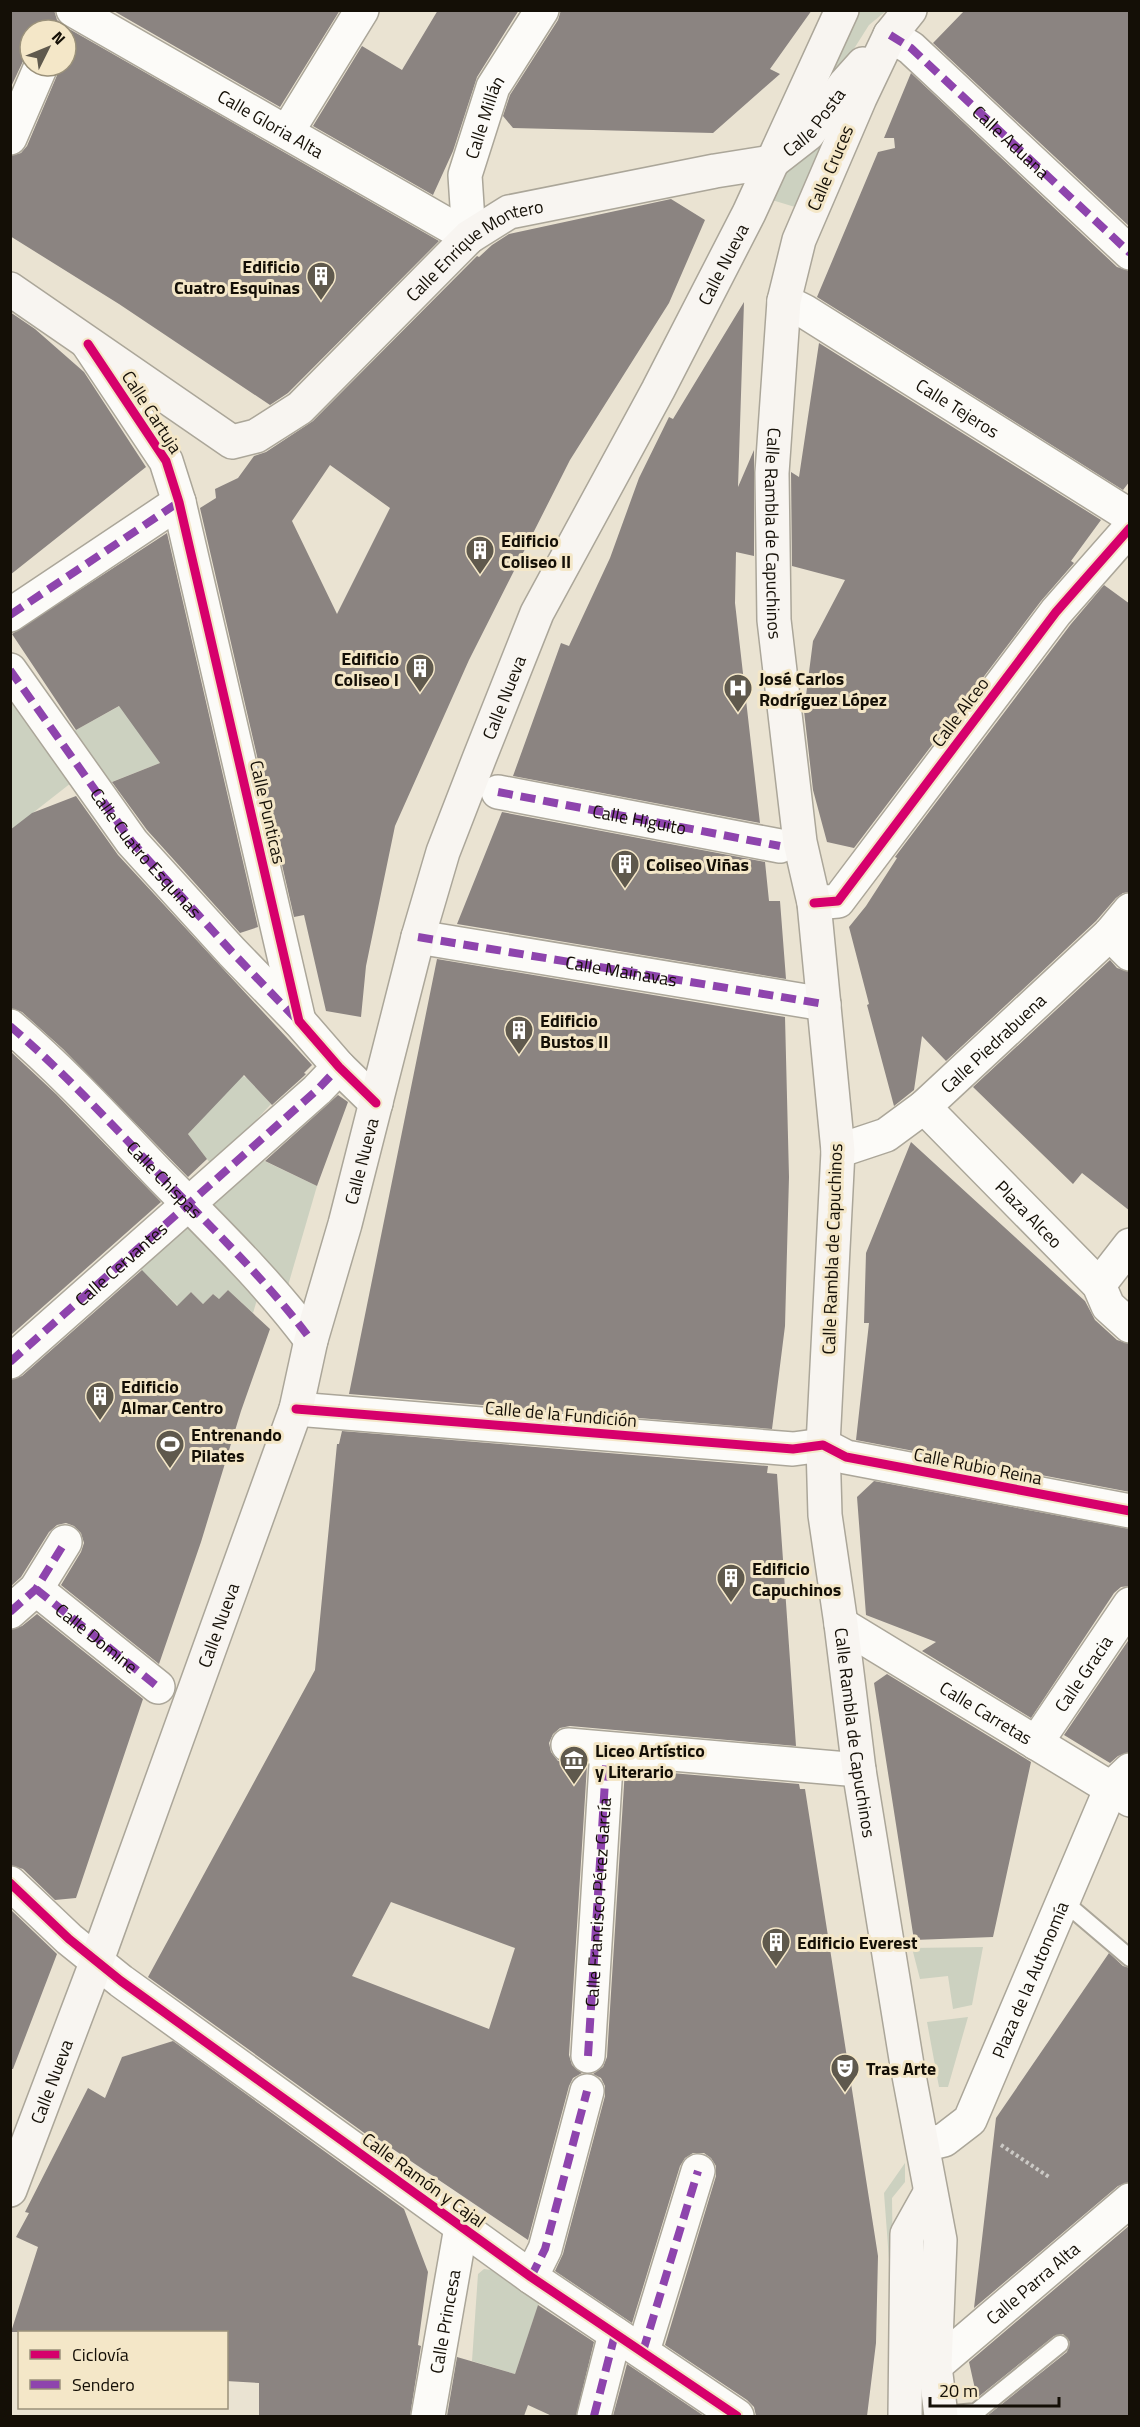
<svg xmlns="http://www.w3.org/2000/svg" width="1140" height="2427" font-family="'Titillium Web',sans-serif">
<rect width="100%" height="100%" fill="#eae3d2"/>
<path fill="#ccd1c0" d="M853,11H886L869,25L821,101L814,103Z
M842,112L795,207L772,200L792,159Z
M11,702L71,783L11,830Z
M125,703L139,733L160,763L109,783L74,731Z
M231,1070L247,1078L271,1104L213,1167L188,1134L201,1120Z
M260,1159L317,1186L287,1289L209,1207Z
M187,1218L259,1293L253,1313L228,1290L219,1299L213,1294L203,1304L191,1292L178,1306L137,1266Z
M983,1947L972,2005L953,2009L948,1976L920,1979L912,1948Z
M968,2017L948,2087H939L927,2022Z
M905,2163V2182L892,2198L893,2274L890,2273L884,2193Z
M484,2269L491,2270L539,2303L515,2374L472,2361L478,2274Z"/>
<path fill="#8b8481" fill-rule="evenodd" d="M10,10H54L57,20L64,26L439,241L288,393L270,405L119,304L10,236V156L21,153L27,146L58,73L59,66H66V30H30V51L24,59L10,89Z
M112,10H340L280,107Z
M438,10H519L477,77L453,151L433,195L313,126L362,46L402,70Z
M561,10H812L770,69L780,74L713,133L513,128L503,116L510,95L558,20Z
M965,10H1130V227L933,43Z
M911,73L1117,267L1130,271V481L1123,490L817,297L878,152L895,148L894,138H884Z
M671,199L705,220L669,303L570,460L469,660L395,826L366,966L361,1017L326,1011L304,915L294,917L200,508L216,498L215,489L238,478L254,456L266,452L313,421L477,256L479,257L492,245L509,234ZM330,465L390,508L337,614L292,521Z
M744,302L738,487L754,450V556L736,552L735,603L760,823L513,776L561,643L569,646L610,558L639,478L669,417L673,419Z
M10,312L35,329L84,372L146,467L10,575Z
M819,343L1101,520L1071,561L1074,563L1041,601L854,848L827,842L813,790L804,711L813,641L845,580L792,566L791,472L799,477Z
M167,533L258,927L240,933L147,830L112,782L160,763L119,706L76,730L12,634Z
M1104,585L1130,604V892L1123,893L1116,898L1096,921L946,1061L922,1036L914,1090L894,1106L867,1005L869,1004L849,927L866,906L897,858L895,857L1071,624Z
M76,796L118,855L312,1065L304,1073L306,1074L304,1076L272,1105L244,1075L188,1134L207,1159L188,1177L63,1049L22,1012L10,1008V830L32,813Z
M502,812L765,862L769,901H780L786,979L457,924Z
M437,959L785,1017L789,1177L786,1288L785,1326L772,1429L349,1394Z
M1110,960L1117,968L1130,972V1211L1082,1173L1073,1184L973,1087Z
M10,1051L56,1094L161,1202L10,1336Z
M338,1095L348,1102L317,1186L265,1161Z
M911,1142L1085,1301L1095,1320L1117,1340L1130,1344V1492L856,1440L869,1323H864L866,1253Z
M142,1270L177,1306L191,1292L203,1304L213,1294L219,1299L228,1290L270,1329L241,1411L201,1542L159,1664L61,1585L81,1552L84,1543L81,1533L74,1526L66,1523L57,1525L49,1532L21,1577L10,1587V1380L22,1376Z
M342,1431L768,1466L767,1473L777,1474L796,1746L570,1726L560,1728L553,1734L549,1743L551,1752L558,1761L587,1765L569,2055L572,2065L582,2073L573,2078L569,2086L528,2240L378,2139L381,2145L148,1977L315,1670L337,1444H339ZM391,1902L515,1948L489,2029L352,1976Z
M874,1481L1130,1529V1586L1121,1587L1114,1593L1031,1718L922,1651L936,1642L866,1615L857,1497Z
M37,1614L143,1699L76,1898L55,1900L23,1869L10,1865V1630L22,1626Z
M1130,1638V1752L1118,1756L1110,1763L1064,1735Z
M887,1674L1031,1762L993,1937L914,1940L874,1683Z
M625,1769L799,1784L800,1789H805L878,2256L876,2343L867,2416H756L754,2407L747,2400L665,2345L716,2176V2166L711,2158L704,2153H693L685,2158L680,2166L632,2323L555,2271L563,2254L605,2096V2086L601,2078L593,2074L603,2067L607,2057Z
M10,1909L57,1954L13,2069H10Z
M1109,1953L1123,1966L1130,1968V2182L1118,2186L974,2308L996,2118Z
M173,2041L404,2209L428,2272L418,2345L421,2346L410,2416H259V2383L226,2381V2332H11L38,2247L16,2237L29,2213L25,2212L88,2088L105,2098L122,2057Z
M1130,2225V2416H987L1067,2352L1070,2342L1063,2334L1054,2336L977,2398L969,2362Z
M538,2305L594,2342L576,2416H552L528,2405L524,2416H447L457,2357L515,2374Z
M627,2364L704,2416H613Z"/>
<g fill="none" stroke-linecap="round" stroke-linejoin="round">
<g stroke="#aba699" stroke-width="20">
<path id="lane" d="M1063,1901L1130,1958
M941,2415L976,2412L1060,2344"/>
</g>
<g stroke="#aba699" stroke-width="36">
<g id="street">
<path id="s1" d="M73,10L469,237"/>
<path d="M890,35L911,48L1130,253"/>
<path d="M287,132L362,10"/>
<path d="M10,138L41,66"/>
<path id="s2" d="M469,237L465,175L493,87L542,10"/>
<path id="s3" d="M784,301L804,311L1130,516"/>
<path d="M88,344L166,461L179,502L299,1021"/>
<path d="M10,615L179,502"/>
<path d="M10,670L132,842L232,952L299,1021L339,1067L376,1103"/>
<path d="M498,792L780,846"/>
<path d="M814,903L838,901L1056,612L1130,528"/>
<path d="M1110,934L1130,954"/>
<path d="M418,937L824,1004"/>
<path d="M10,1026C65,1073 113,1126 163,1178C214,1230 268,1282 311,1340"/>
<path id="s4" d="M924,1107L1099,1285L1108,1306L1130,1326"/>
<path id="s5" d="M838,1151L886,1135L924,1107L1110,934L1130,910"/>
<path d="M1099,1285L1130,1245"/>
<path id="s6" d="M10,1362L317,1090L339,1067"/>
<path d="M296,1409L793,1449L823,1445L846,1457L1130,1511"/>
<path id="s7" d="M36,1589L158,1687"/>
<path d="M10,1612L36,1589L65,1542"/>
<path id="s8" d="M841,1624L1130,1800"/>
<path id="s9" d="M1036,1743L1130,1604"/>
<path d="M568,1745L859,1770"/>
<path d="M10,1883L69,1939L121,1981L531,2277L737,2416"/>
<path id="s10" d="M588,2056L607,1749"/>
<path id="s11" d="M923,2145L944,2140L970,2120L1111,1788L1130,1770"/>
<path d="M531,2277L545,2249L587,2091"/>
<path d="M643,2351L698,2171"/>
<path id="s12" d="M935,2366L1130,2200"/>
<path id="s13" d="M428,2416L461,2227"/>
<path d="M594,2416L615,2334"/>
</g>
</g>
<g stroke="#aba699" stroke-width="36">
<g id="secondary">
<path id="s14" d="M910,10L890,35L860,98L799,240L784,301L772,473L774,620L800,842L814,903L838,1151L823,1445L825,1515L841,1624L859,1770L907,2065L940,2240L935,2366L941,2416"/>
<path id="s15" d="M10,289L232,442L256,436L300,408L469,237L509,212L715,171L772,162L808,134L845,84L863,64"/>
<path id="s16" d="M10,2190L96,1963L296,1409L311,1340L345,1224L418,937L443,852L479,759L537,613L658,390L749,213L842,10"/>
<path d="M905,2416L907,2234L930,2193"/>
</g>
</g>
<path stroke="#cccac6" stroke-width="4" stroke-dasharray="3 3" stroke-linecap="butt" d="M1001,2145L1049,2177"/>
<use href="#lane" stroke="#fcfbf8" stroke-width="16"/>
<use href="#street" stroke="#fcfbf8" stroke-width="33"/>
<use href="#secondary" stroke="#f8f5f1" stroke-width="33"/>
<g stroke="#8e44ad" stroke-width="8" stroke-dasharray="15 8" stroke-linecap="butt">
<path id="s17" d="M890,35L911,48L1130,253"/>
<path d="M10,615L179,502"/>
<path id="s18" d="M10,670L132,842L232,952L297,1020"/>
<path id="s19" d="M498,792L780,846"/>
<path id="s20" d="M418,937L824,1004"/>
<path id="s21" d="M10,1026C65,1073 113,1126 163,1178C214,1230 268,1282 311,1340"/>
<path d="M10,1362L317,1090L339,1067"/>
<path d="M36,1589L158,1687"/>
<path d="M10,1612L36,1589L65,1542"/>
<path d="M588,2056L607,1749"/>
<path d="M531,2277L545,2249L587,2091"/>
<path d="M643,2351L698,2171"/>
<path d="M594,2416L615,2334"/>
</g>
<g stroke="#f4e7c8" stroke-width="13">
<path id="cycleway" d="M88,344L166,461L179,502L299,1021L339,1067L376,1103
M814,903L838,901L1056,612L1130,528
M296,1409L793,1449L823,1445L846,1457L1130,1511
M10,1883L69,1939L121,1981L531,2277L737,2416"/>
</g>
<use href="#cycleway" stroke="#d6006c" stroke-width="9"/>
</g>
<defs>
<g id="building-pin" transform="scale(1.5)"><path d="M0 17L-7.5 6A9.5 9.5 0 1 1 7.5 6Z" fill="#5f594d" stroke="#f4e7c8"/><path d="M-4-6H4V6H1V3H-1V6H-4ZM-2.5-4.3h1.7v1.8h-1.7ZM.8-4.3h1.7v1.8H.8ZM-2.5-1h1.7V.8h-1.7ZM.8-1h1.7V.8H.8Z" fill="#fff"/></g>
<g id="hospital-pin" transform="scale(1.5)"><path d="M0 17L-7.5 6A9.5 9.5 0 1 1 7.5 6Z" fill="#5f594d" stroke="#f4e7c8"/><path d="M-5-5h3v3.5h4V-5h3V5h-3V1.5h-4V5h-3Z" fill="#fff"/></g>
<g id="stadium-pin" transform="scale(1.5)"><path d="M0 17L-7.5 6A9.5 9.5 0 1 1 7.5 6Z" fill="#5f594d" stroke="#f4e7c8"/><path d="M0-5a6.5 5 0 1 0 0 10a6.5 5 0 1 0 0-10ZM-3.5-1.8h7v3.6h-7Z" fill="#fff"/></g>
<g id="museum-pin" transform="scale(1.5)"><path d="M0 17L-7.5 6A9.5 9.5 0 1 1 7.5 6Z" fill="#5f594d" stroke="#f4e7c8"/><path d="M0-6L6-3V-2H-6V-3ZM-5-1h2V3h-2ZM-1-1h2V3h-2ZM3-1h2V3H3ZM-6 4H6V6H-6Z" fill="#fff"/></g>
<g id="theatre-pin" transform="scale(1.5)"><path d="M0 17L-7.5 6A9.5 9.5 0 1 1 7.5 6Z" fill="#5f594d" stroke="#f4e7c8"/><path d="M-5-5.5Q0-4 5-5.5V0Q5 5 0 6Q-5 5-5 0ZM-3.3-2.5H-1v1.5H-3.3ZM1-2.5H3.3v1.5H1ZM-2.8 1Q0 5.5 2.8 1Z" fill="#fff"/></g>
</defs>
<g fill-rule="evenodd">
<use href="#building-pin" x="321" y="276"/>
<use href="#building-pin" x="480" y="550"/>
<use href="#building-pin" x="420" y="668"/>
<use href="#hospital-pin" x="738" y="688"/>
<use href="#building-pin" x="625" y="864"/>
<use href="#building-pin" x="519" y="1030"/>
<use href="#building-pin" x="100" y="1396"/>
<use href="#stadium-pin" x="170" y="1444"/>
<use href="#building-pin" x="731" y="1578"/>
<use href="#museum-pin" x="574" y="1760"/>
<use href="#building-pin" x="776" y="1942"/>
<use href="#theatre-pin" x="845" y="2068"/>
</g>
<g text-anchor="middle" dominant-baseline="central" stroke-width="6" stroke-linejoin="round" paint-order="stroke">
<g font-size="18" fill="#140f06" stroke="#f4e7c8">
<text stroke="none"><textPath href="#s2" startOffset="123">Calle Millán</textPath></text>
<text stroke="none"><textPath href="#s15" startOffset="960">Calle Posta</textPath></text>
<text stroke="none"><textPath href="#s1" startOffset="228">Calle Gloria Alta</textPath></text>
<text stroke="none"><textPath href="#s17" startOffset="162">Calle Aduana</textPath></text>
<text transform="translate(830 168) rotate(-67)">Calle Cruces</text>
<text stroke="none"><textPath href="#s15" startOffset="585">Calle Enrique Montero</textPath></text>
<text stroke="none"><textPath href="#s16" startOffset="2060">Calle Nueva</textPath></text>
<text stroke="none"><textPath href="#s3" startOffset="204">Calle Tejeros</textPath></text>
<text transform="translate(152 412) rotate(57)">Calle Cartuja</text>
<text stroke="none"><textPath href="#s14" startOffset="552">Calle Rambla de Capuchinos</textPath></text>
<text stroke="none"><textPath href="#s16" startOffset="1574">Calle Nueva</textPath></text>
<text transform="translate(960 712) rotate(-53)">Calle Alceo</text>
<text transform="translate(268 812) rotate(77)">Calle Punticas</text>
<text stroke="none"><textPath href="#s19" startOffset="144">Calle Higuito</textPath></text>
<text stroke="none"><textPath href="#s18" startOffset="228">Calle Cuatro Esquinas</textPath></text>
<text stroke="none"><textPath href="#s20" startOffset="206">Calle Mainavas</textPath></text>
<text stroke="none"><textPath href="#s5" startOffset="192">Calle Piedrabuena</textPath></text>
<text stroke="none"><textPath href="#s16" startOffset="1088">Calle Nueva</textPath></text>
<text stroke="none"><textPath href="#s21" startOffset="218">Calle Chispas</textPath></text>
<text stroke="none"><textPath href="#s4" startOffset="150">Plaza Alceo</textPath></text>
<text transform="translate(832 1249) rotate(-88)">Calle Rambla de Capuchinos</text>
<text stroke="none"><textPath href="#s6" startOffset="148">Calle Cervantes</textPath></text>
<text transform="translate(561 1414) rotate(5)">Calle de la Fundición</text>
<text transform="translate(978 1466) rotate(11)">Calle Rubio Reina</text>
<text stroke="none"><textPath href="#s16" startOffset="602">Calle Nueva</textPath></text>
<text stroke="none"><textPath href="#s7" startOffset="78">Calle Domine</textPath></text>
<text stroke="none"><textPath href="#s9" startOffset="84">Calle Gracia</textPath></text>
<text stroke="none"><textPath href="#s8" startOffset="170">Calle Carretas</textPath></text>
<text stroke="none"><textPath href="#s14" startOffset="1758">Calle Rambla de Capuchinos</textPath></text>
<text stroke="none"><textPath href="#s10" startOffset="154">Calle Francisco Pérez García</textPath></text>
<text stroke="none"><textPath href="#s11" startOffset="207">Plaza de la Autonomía</textPath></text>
<text stroke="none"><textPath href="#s16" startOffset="116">Calle Nueva</textPath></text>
<text transform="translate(424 2180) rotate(36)">Calle Ramón y Cajal</text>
<text stroke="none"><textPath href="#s12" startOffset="128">Calle Parra Alta</textPath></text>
<text stroke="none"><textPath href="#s13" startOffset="96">Calle Princesa</textPath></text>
</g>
<g font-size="18" font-weight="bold" fill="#140f06" stroke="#f4e7c8" text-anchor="start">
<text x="300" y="266" text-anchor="end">Edificio<tspan x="300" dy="21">Cuatro Esquinas</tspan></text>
<text x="501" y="540">Edificio<tspan x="501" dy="21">Coliseo II</tspan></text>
<text x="399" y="658" text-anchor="end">Edificio<tspan x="399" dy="21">Coliseo I</tspan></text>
<text x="759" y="678">José Carlos<tspan x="759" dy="21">Rodríguez López</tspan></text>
<text x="646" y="864">Coliseo Viñas</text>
<text x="540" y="1020">Edificio<tspan x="540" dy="21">Bustos II</tspan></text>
<text x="121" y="1386">Edificio<tspan x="121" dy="21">Almar Centro</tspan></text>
<text x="191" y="1434">Entrenando<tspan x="191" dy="21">Pilates</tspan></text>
<text x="752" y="1568">Edificio<tspan x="752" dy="21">Capuchinos</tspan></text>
<text x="595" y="1750">Liceo Artístico<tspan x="595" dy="21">y Literario</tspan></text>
<text x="797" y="1942">Edificio Everest</text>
<text x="866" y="2068">Tras Arte</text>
</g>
</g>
<rect width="1140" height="2427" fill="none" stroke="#140f06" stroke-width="24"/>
<rect x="18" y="2331" width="210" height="78" fill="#f4e7c8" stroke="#9a917a" stroke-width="1.5"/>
<rect x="30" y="2350" width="30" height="9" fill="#d6006c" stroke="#9a917a" stroke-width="1.5"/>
<text x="72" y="2361" font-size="18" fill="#140f06">Ciclovía</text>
<rect x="30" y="2380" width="30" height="9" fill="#8e44ad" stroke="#9a917a" stroke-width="1.5"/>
<text x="72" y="2391" font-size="18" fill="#140f06">Sendero</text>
<g transform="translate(48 48) rotate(47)"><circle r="28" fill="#f4e7c8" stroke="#9a917a" stroke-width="1.5"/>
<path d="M0-4.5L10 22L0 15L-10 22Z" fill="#5f594d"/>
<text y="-9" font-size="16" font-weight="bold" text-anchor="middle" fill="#140f06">N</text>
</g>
<path d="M930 2397v9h129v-9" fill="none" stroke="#140f06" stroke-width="3"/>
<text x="939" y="2397" font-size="18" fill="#140f06" stroke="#f4e7c8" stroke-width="4.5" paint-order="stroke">20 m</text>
</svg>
